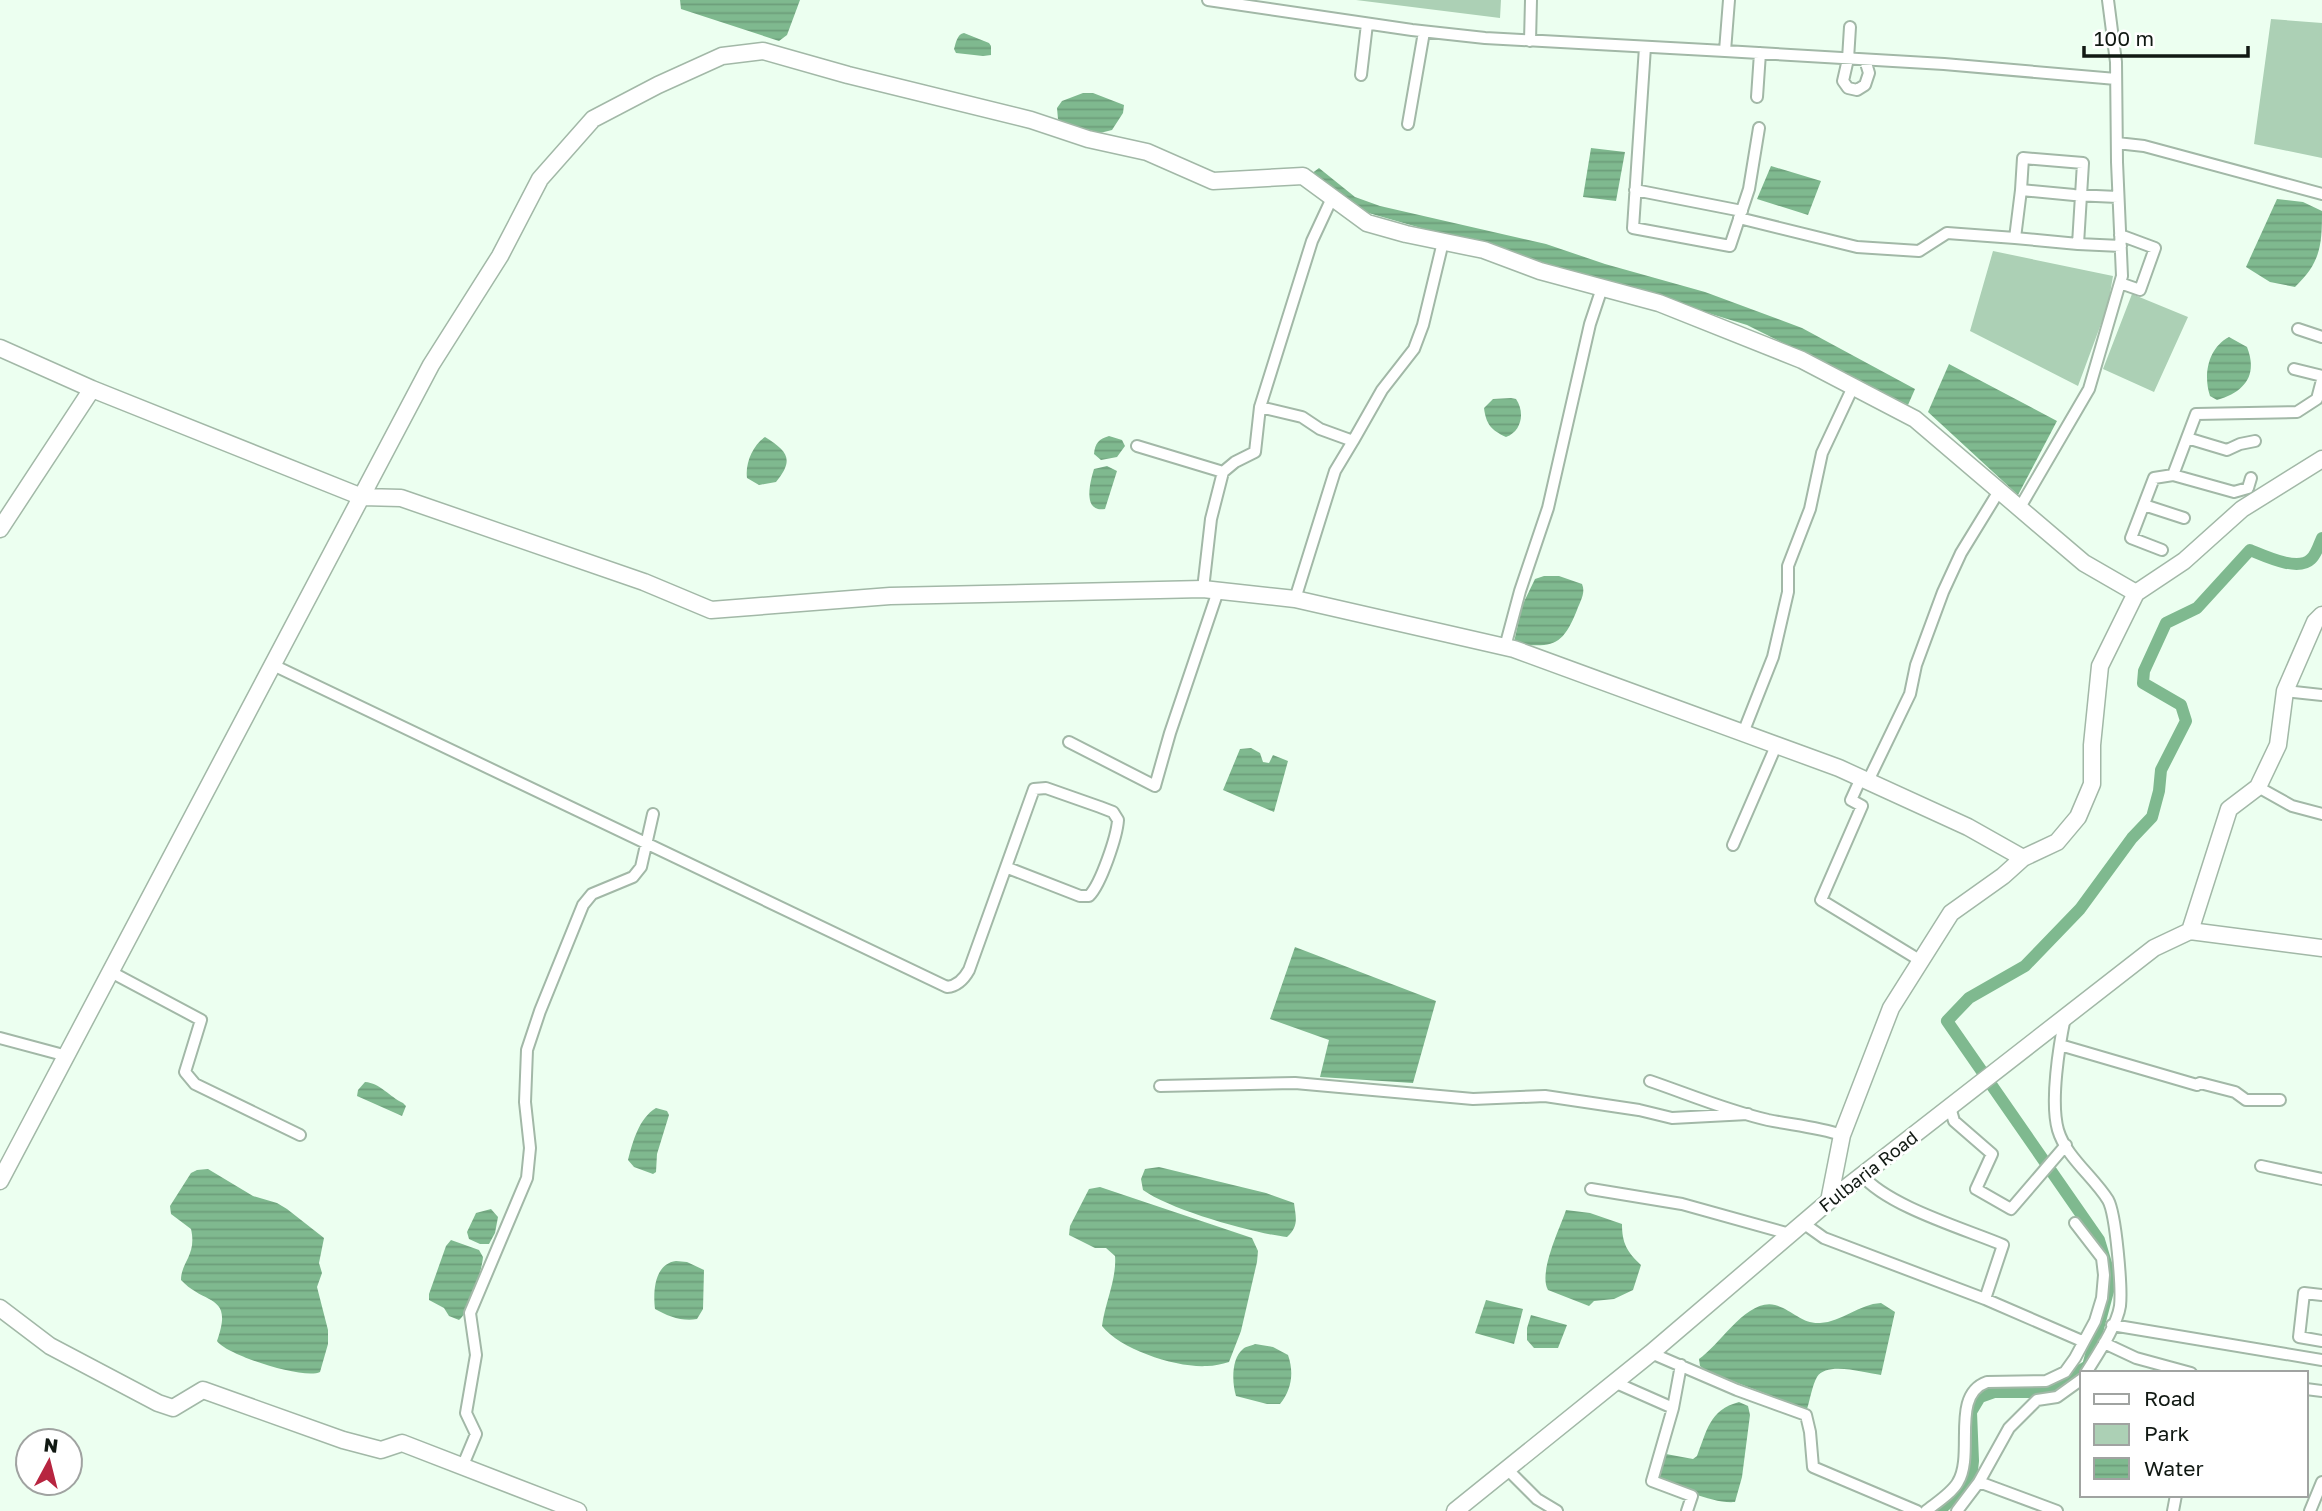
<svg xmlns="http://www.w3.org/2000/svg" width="2322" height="1511" font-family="'Golos Text',sans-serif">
<defs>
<pattern id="water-rules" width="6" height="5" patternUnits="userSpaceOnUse" patternTransform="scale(1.75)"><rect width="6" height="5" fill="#7fb98f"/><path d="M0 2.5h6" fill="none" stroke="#6d9e7a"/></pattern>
</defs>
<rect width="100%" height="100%" fill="#ecfff0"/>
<path fill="#acd0b5" d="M1356,0H1501L1500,18Z
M2271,19L2322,23V158L2254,144Z
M1993,251L2113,276L2108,305L2078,386L1970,331Z
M2132,294L2188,317L2154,392L2103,369Z"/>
<path fill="url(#water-rules)" d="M680,0H800L787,35L779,41L681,9Z
M964,33L989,43L991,46V55L983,56L956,53L954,49C956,43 957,34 964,33Z
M1083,93H1093L1124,105L1123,113L1112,130L1100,133L1063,123L1058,119L1057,108L1062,101Z
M1591,148L1625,152L1616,201L1583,197Z
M1771,166L1821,181L1808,215L1757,199Z
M1319,168L1355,197L1380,206L1546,244L1605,264L1705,292L1802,328L1915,389L1908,405L1747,325L1568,270L1365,212L1311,174Z
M2277,199L2303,202L2322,211C2322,245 2321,262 2295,287L2270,282L2246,267Z
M2229,337L2247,347C2258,375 2245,392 2217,400L2210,396C2203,375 2208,348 2229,337Z
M1949,364L2057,421L2018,495L1928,412Z
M1511,398L1516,399C1525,412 1522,431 1506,437C1491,430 1486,424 1484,408L1493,399Z
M1109,436L1122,440L1125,446L1117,457L1101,460L1094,454C1095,443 1099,439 1109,436Z
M765,437C787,451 795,459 776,482L759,485L747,478C745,463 753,445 765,437Z
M1107,466L1117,471L1105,509C1082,513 1090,482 1094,469Z
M1544,576H1559L1582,584C1586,593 1580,602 1577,610C1563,645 1554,648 1517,644L1514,642L1522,606L1535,579Z
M1251,748L1260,753L1263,762L1269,763L1273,755L1288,761L1274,812L1223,790L1240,749Z
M1295,947L1436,1001L1413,1083L1320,1077L1329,1040L1270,1019Z
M365,1082C380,1083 390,1097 403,1103L406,1106L402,1116L357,1096L358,1090Z
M656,1108L667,1111L669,1115L657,1154L656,1172L653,1174L634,1167L628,1160C633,1141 639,1118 656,1108Z
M1159,1167L1266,1193L1294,1203C1296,1218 1299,1226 1287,1237C1252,1233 1171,1210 1143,1190L1141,1179L1145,1169Z
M208,1169L253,1196L277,1203L287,1209L324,1238L319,1263L322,1273L317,1287L328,1330V1344L320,1372C304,1380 226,1355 217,1341C234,1293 205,1306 181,1280C181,1262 197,1255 191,1229L171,1214L170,1206L191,1173L197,1170Z
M1100,1187L1252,1238L1258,1251L1257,1262L1241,1331L1229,1362C1222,1364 1214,1366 1207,1366C1177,1368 1121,1350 1102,1326C1105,1303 1117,1278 1115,1256L1106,1248H1095L1069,1235L1070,1226L1089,1189Z
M491,1209L498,1217L495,1233L489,1244H480L469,1239L467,1232L476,1213Z
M1566,1210L1590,1213L1622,1224C1622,1243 1627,1252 1641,1265L1633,1290L1614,1299L1594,1301L1589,1306L1548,1290C1538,1273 1560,1228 1566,1210Z
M451,1240L479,1250L483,1257C482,1271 469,1313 459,1320L449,1316L444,1308L429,1300V1294L446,1246Z
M676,1261L687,1262L704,1270L703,1309L697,1319C683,1322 667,1316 655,1309C653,1292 654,1264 676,1261Z
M1486,1300L1523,1309L1514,1344L1475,1333Z
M1881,1303L1895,1312L1881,1375C1865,1373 1827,1361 1817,1377C1812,1386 1810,1400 1807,1409L1708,1372L1700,1366L1699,1359C1720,1345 1747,1298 1775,1305C1791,1309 1802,1324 1820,1323C1842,1322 1859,1304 1881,1303Z
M1531,1315L1567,1325L1558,1348H1534L1527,1340V1328Z
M1255,1344L1273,1347L1288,1355C1294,1372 1292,1389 1280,1404H1267L1236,1396C1232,1383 1231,1359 1243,1349C1246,1346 1251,1346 1255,1344Z
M1739,1402L1748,1406L1750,1415L1742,1477L1735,1502C1712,1504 1678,1487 1656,1479L1666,1454L1693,1459L1697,1456C1707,1431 1709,1410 1739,1402Z"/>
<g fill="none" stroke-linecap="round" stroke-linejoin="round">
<path stroke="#7fb98f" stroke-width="12" d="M1939,1511L1963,1489L1971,1479L1973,1461L1971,1412L1980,1397L1994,1392H2045L2088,1366L2111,1280L2099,1240L1947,1021L1969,998L2025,966L2080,909L2132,838L2152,817L2159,791L2161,770L2186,721L2181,705L2143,683L2144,671L2166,623L2197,608L2250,550C2265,556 2298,572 2311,559C2316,555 2319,545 2322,538"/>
<g stroke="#a2b8a7" stroke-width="14">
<path id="street" d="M1208,0L1412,30L1485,38L1725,51L1729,0
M1850,27L1848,59L1843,81L1848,88L1857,90L1865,85L1869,73L1865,60
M1530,41L1531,0
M1645,47L1633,228L1730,246L1749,189L1759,128
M1725,51L1944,64L2116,79
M1361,75L1367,24
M1757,97L1760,53
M1408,124L1424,32
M2117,143L2144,146L2322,194
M1635,190L1742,211
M2021,190L2015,238L2078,244L2083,163L2023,158L2021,190L2074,195L2118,197
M1739,218L1857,247L1919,251L1947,233L2015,238
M2078,244L2121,246
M2120,283L2140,290L2155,248L2120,235
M2298,329L2322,337
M2294,369L2322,376
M2187,438L2227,450L2240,444L2255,441
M1353,441L1382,390L1414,349L1423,325L1443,242
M1137,446L1223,472
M2173,475L2234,492L2248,488L2251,478
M2144,505L2184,518
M2019,509L2089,389L2122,276L2117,162L2116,62L2108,0
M2162,550L2131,538L2154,478L2173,475L2196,414L2297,412L2317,399L2322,380
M1203,589L1211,519L1223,472L1235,462L1255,452L1260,407
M1295,599L1335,471L1353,441L1320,429L1302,417L1260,407L1312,241L1332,198
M1505,647L1520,591L1548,508L1590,324L1602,288
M273,665L947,987C958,986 964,979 969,970L1034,789L1046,788L1100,807L1113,812L1118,820C1117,836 1101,884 1089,896H1080L1008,868
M2285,691L2322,695
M1743,733L1773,657L1788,592V566L1810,509L1822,453L1853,387
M1069,742L1155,786L1170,733L1218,591
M1861,778L1851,800L1862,806L1821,900L1921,961
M1868,781L1910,694L1916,665L1943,592L1961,553L1999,491
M2258,787L2292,806L2322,814
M1733,845L1776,746
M111,972L201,1020L185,1072L195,1084L300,1135
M2065,1017C2059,1046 2050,1102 2058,1130C2066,1157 2093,1176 2108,1200C2116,1214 2122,1288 2120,1306C2117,1326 2097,1355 2086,1373
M0,1038L67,1056
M2060,1045L2197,1085L2200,1083L2235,1092L2246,1100H2280
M1650,1081C1688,1094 1728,1111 1768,1120C1793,1125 1817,1127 1842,1135
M1160,1086L1295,1083L1473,1099L1545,1096L1639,1110L1672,1118L1748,1114
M1950,1107L1954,1121L1992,1154L1976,1189L2011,1209L2066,1145
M2261,1166L2322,1179
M1862,1175C1887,1206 1965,1229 2003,1245L1985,1299
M1591,1189L1682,1204L1790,1234
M1803,1223L1824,1238L1985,1299L2082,1341
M2322,1295L2304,1293L2299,1337L2322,1341
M2112,1325L2322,1360
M2104,1343L2136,1358L2191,1373
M1651,1353L1737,1390L1806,1415L1810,1432L1813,1467L1917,1511
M1614,1382L1673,1408L1681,1365
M2306,1389L2322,1391
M1673,1408L1652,1481L1692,1496L1687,1511
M463,1465L476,1434L466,1413L476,1355L470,1313L527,1178L530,1148L525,1102L527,1050L540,1011L583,905L592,894L633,877L641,867L653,814
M1507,1469L1537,1499L1557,1511
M1926,1511C1936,1503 1952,1493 1958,1482C1975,1454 1950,1395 1987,1382L2046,1381L2065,1372L2075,1358L2095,1321L2102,1298L2104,1275L2102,1258L2075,1223
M1957,1511L1979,1482
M2057,1511L1979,1482L2009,1428L2037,1400L2057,1397L2082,1379
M2173,1511L2176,1495
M2310,1511L2322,1482"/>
</g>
<g stroke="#a2b8a7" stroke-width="19">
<path id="secondary" d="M0,348L92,389L362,497L401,498L644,582L711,610L890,596L1203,589L1295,599L1514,649L1839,768L1968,827L2023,858
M0,529L92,389
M2190,931L2229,809L2258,787L2278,745L2285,691L2315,622L2322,615
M0,1181L431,365L500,256L540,179L593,119L658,85L722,56L763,51L848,75L1031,120L1088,139L1147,152L1213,181L1303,176L1367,223L1406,234L1484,250L1540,271L1659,303L1802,360L1915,419L2084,563L2136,593L2184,561L2242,509L2322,459
M1829,1201L1842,1135L1891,1008L1951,913L2003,876L2023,858L2057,842L2078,817L2092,784V745L2100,666L2136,593
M0,1308L50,1346L158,1403L173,1408L203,1390L343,1440L381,1450L402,1443L578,1511
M1455,1511L1651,1353L1829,1201L2154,948L2190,931L2322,948"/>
</g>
<use href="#street" stroke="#fff" stroke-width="10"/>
<use href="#secondary" stroke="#fff" stroke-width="16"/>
</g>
<g text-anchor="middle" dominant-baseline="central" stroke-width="6" stroke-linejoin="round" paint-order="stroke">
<g font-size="18" fill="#111913" stroke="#fff">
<text transform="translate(1868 1171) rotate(-38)">Fulbaria Road</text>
</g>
</g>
<rect x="2080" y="1371" width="228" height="126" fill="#ffffff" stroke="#a0a3a1" stroke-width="2"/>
<rect x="2094" y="1394" width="35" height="10" fill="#ffffff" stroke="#a0a3a1" stroke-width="2"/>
<text x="2144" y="1406" font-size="21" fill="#111913">Road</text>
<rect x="2094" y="1424" width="35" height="21" fill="#acd0b5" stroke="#a0a3a1" stroke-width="2"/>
<text x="2144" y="1441" font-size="21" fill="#111913">Park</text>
<rect x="2094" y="1458" width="35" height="21" fill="url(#water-rules)" stroke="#a0a3a1" stroke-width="2"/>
<text x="2144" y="1476" font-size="21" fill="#111913">Water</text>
<g transform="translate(49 1462) rotate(7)"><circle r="33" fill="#ffffff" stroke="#a0a3a1" stroke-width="2"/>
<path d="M0-5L12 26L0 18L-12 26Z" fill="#b72540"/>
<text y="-10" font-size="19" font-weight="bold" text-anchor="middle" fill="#111913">N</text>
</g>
<path d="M2084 46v10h164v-10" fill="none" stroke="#111913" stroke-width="3.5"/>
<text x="2094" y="46" font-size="21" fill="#111913" stroke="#ffffff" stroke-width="5" paint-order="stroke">100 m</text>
</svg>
